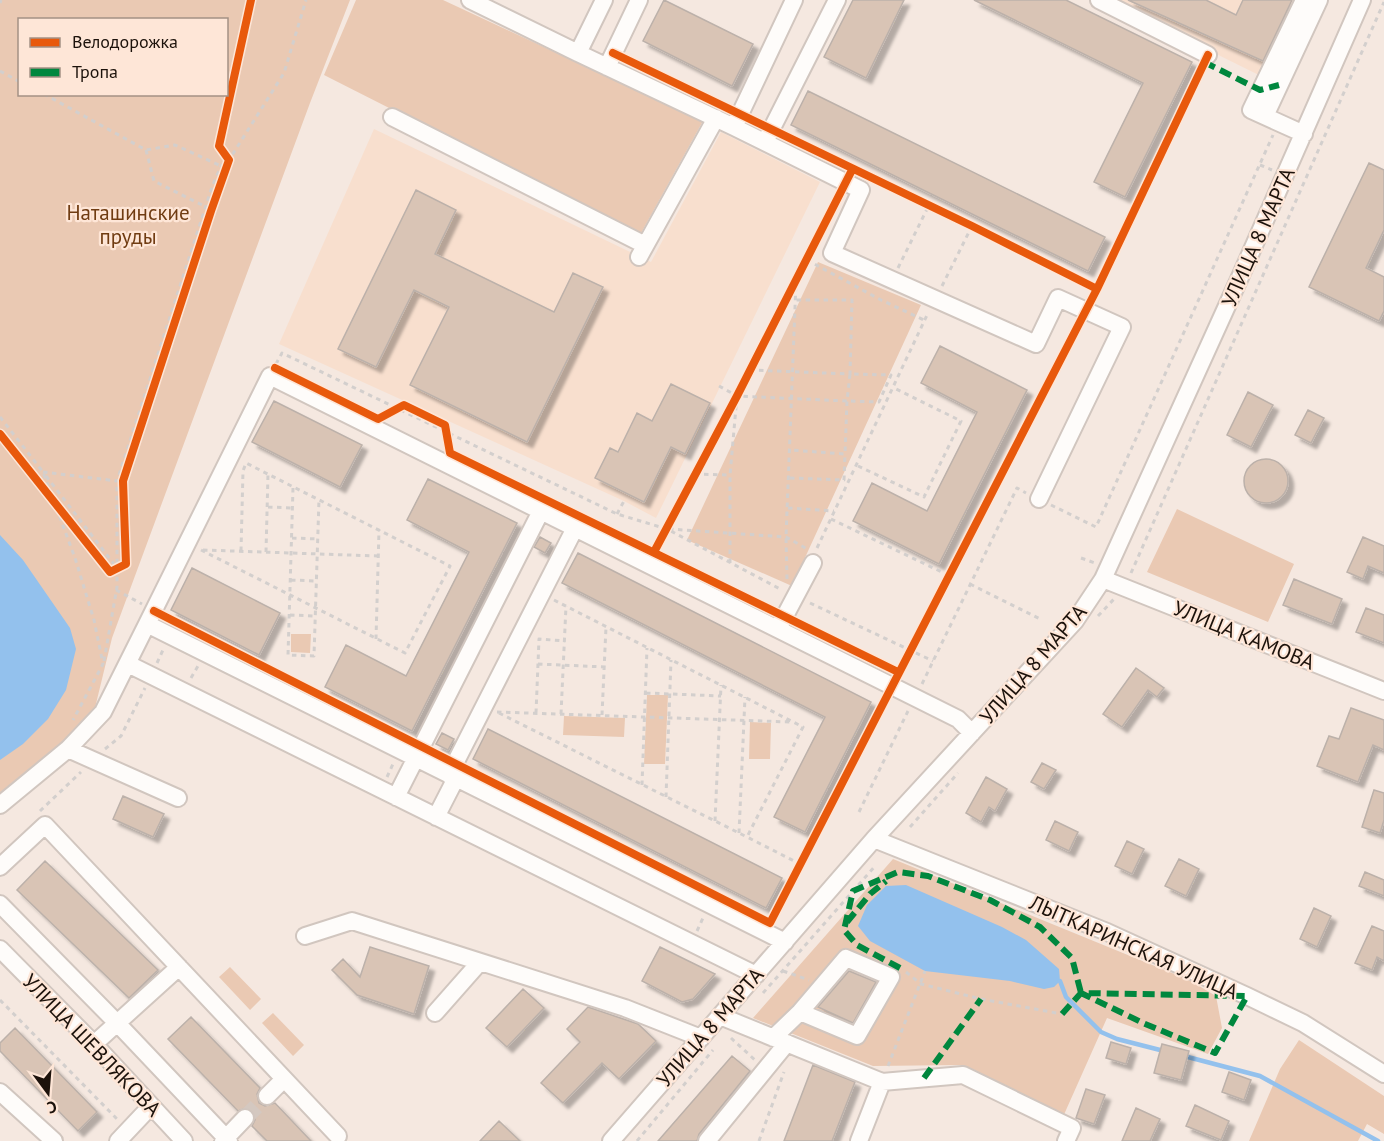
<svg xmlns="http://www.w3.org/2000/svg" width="1384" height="1141" font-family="'PT Sans',sans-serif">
<defs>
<filter id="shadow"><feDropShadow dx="5.5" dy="5.5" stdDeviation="1.5" flood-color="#0004"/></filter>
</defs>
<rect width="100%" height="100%" fill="#f5e8e0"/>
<path fill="#f8dfce" d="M1107,0H1311L1273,82Z
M374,129L651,262L721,132L820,182L656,518L624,501L279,344Z"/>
<path fill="#eac9b3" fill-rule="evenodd" d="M0,0H350L310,103L112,638L93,716L0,798ZM20,20H226V94H20Z
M356,0H443L703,121L640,235L324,75Z
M818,262L921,305L792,586L687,540Z
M1177,509L1294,564L1268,622L1147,572Z
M291,634H311L310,653L291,652Z
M647,695H668L665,764H644Z
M564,716L625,718L624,737L563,735Z
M750,722L771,723L770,759H749Z
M893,859L1189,980L1216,996L1222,1028L1208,1054L1107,1018L1058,1128L960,1065L873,1066L753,1018Z
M230,967L261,999L250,1010L219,977Z
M273,1013L304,1045L293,1056L262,1023Z
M1299,1040L1384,1096V1134L1367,1124L1358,1141H1249L1280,1069Z"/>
<path fill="#93c1ed" d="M0,535L23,560L70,628L76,649L66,690L48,719L23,744L0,760Z
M906,885L1002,927L1026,940L1059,969L1060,981L1054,987L1044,989L1010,981L925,971L870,941L858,926L867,905L886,886Z"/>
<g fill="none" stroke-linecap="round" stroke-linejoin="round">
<path stroke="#93c1ed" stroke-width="4.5" d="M1060,981L1066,997L1101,1032L1117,1039L1164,1051
M1184,1056L1260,1076L1378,1141"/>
</g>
<path fill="#d9c4b5" stroke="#bcb1aa" stroke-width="1.5" filter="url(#shadow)" d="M664,0L753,44L732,86L643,41Z
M853,0H904L866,78L824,57Z
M974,0H1066L1192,62L1125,197L1094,182L1143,83Z
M1128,0H1206L1236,15L1243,0H1292L1263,61Z
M808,91L1105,237L1088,271L791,125Z
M1369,163L1384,170V230L1366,268L1384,277V311L1379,321L1309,287Z
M416,190L456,210L435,254L554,312L573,273L603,287L527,442L410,385L449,307L414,290L376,367L338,349Z
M940,346L1027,390L939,564L853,521L872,483L927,511L977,412L921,383Z
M671,384L710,403L685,454L671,447L644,502L595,478L610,448L618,452L637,413L652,421Z
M1248,392L1273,405L1251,447L1227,435Z
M274,401L362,445L340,487L252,442Z
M1308,410L1324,418L1311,443L1295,435Z
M1244 481a22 22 0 1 1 44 0a22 22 0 1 1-44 0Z
M428,479L517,523L412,731L325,687L346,645L406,676L469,552L407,520Z
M540,537L551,543L545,553L534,547Z
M1363,537L1384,546V573L1368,566L1363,579L1347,572Z
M578,553L871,702L805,832L774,817L825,717L562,583Z
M192,568L280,613L259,655L171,610Z
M1294,579L1342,599L1332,624L1283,605Z
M1366,608L1384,615V643L1356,632Z
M1136,668L1164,688L1157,697L1148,690L1122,727L1103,714Z
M1351,708L1384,720V750L1373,745L1358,782L1317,766L1329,736L1339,739Z
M488,729L782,878L766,908L473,759Z
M442,733L454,739L448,750L436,744Z
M1042,763L1056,770L1044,789L1031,782Z
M986,777L1007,789L995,811L989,807L981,822L966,813Z
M1374,790L1384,793V820L1380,833L1362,827Z
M123,796L164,814L153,837L113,819Z
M1055,821L1078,832L1069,851L1046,840Z
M1127,841L1144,849L1132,874L1115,866Z
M1179,859L1199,869L1186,896L1165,886Z
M45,861L158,970L129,998L17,890Z
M1365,872L1384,880V896L1359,886Z
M1314,908L1331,916L1317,947L1300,939Z
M1372,926L1384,931V961L1377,957L1372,970L1355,963Z
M370,947L429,966L414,1014L357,995L332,970L343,959L360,977Z
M660,947L715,974L693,999L682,1002L642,981Z
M849,971L876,982L853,1023L818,1007Z
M523,989L544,1008L507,1047L486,1028Z
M588,1007L638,1024L656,1041L619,1079L602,1063L563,1103L541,1083L580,1042L567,1029Z
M191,1017L260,1088L257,1094L259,1103L265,1106L275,1103L311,1141H267L252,1126L255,1120L253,1111L247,1108L238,1111L168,1039Z
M15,1028L97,1112L78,1131L0,1051V1043Z
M1111,1042L1131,1048L1126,1064L1106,1058Z
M1162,1044L1189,1051L1181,1080L1154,1073Z
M732,1056L750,1071L699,1134L697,1141H658Z
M813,1065L855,1082L832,1141H784Z
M1229,1072L1251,1080L1244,1100L1222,1092Z
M1086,1089L1105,1095L1094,1124L1076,1118Z
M1195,1105L1229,1121L1221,1140L1186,1126Z
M1136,1108L1160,1119L1150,1141H1122Z
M499,1121L520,1141H480Z"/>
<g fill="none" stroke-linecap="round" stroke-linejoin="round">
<path stroke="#d4c8c0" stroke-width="16" stroke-dasharray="16 8" stroke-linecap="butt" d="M245,1118L267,1096"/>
<g stroke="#d1c6bf" stroke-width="20">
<path id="minor" d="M470,0L578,53
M604,0L578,53L734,127L861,190L832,253L1036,344L1058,298L1122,327L1039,499
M1099,0L1208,55
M607,67L639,0
M1265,116L1319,0
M392,117L645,245
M734,127L794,0
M1304,134L1251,110L1304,0
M765,142L837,0
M639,257L716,118
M1103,579L1384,691
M778,629L813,563
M128,664L756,975
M68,749L178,798
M449,775L575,528
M396,797L541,511
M0,805L68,749L103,712L147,624
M436,817L456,778
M874,839L1107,932L1247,996L1303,1023L1384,1074
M0,867L45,825L338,1136
M0,904L118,1024L229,1141
M305,936L352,921L625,1008L701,1038
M785,942L147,624L270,376L958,719L972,733
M0,949L94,1044L184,1141
M435,1013L480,962
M720,1016L882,1082L859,1141
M773,1038L800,1012L846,958L891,977L857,1036L800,1012
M94,1044L179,967
M882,1082L963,1075L1072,1128L1066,1141
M0,1092L54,1141
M267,1096L284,1079
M118,1141L151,1106
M223,1141L245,1118
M611,1141L874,839L1075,621L1103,579L1241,275L1362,0
M707,1141L787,1043"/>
</g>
<path stroke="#d3cfcd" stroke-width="3" stroke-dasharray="4.5 4.5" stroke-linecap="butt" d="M0,3L1,0
M0,71L20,82
M44,94L146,150L175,145L221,166
M146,150L154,181L206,207
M1260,165L1272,170
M807,260L881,300L924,320
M898,268L929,205
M942,286L972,226
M276,364L282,353L617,514L667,529L782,590
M750,370L850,374L852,300H795
M719,386L737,396L847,401L850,374L891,375L879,402L847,401L845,454L791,450
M0,417L43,472L75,558L94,620L103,664L73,720
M858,466L924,497L961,421L894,388
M43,472L117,481L212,187L221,166L229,160L284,73L306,0
M695,474L730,475
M46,476L117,568
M790,478L844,480L845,454
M293,488L288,655L314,656L319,499
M1051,505L1096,527L1273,135
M268,507L293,508
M788,508L834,511
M617,514L624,501
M831,519L948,575
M669,529L786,537L809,550
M292,538L318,539
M817,548L928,313
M201,550L405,653L450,566L244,462
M203,550L378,556
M241,551L243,471L246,463
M266,552L268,474
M1081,558L1095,563
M730,563V475L737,396
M1131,573L1384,2
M787,579L786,537L796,282
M291,580L316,581
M970,584L1042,620
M116,590L142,604
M554,600L803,727L747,837L800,864
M810,603L933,661
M290,615L315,616
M1098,616L1114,599
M376,639L379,530
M104,661L117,587V481
M157,663L163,650
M538,664L605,667
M191,678L198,666
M922,684L1017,488L1026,493
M646,693L721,696
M497,712L791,722
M499,713L747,837
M536,713L539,639L565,641
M561,714L566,606
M602,715L606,627
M105,749L121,736L145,688
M387,777L393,764
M642,785L647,648
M666,797L671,660
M40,811L81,772
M859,812L908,711
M715,821L721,685
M910,827L958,773
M739,833L745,697
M697,931L703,918
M783,971L809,980
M906,972L921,984L981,999L1062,1014
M763,993L876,865
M0,1000L119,1121
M731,1038L755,1060
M888,1066L925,971
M637,1141L713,1050
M759,1141L784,1072"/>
<use href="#minor" stroke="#fefcfa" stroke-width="16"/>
<path stroke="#00873e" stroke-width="6" stroke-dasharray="12 6" stroke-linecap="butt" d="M1204,62L1260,90L1279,85
M847,922L870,894L886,881
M900,968L857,945L844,930L853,891L898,872L928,876L990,900L1040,927L1072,958L1081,993
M1062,1014L1081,993L1247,996L1215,1053L1143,1023L1081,993
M924,1078L981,999"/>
<g stroke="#fee6d7" stroke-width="11">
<path id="cycleway" d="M613,53L972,226L1097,289L1208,55
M275,368L378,419L404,405L445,425L450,453L898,672
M0,434L110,572L126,564L123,481L211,211L229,160L219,146L251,0
M654,552L737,396L852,170
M154,611L770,923L1097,289"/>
</g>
<use href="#cycleway" stroke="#e8590c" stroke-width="8"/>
</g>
<g text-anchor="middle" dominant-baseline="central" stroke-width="4.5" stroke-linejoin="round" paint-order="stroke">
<g font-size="21" fill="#703c12" stroke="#fee6d7">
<text x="128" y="212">Наташинские<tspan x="128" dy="24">пруды</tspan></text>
</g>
<g font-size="21" fill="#1c120b" stroke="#fee6d7">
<text transform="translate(1258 237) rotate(-66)">УЛИЦА 8 МАРТА</text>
<text transform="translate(1244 635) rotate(22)">УЛИЦА КАМОВА</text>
<text transform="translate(1033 664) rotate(-49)">УЛИЦА 8 МАРТА</text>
<text transform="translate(1134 947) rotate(24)">ЛЫТКАРИНСКАЯ УЛИЦА</text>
<text transform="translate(710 1027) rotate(-49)">УЛИЦА 8 МАРТА</text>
<text transform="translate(92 1045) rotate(46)">УЛИЦА ШЕВЛЯКОВА</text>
</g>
</g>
<rect x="18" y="18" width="210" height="78" fill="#fee6d7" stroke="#a49185" stroke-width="1.5"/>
<rect x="30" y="38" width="30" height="9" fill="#e8590c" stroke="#a49185" stroke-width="1.5"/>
<text x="72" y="48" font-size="18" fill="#1c120b">Велодорожка</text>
<rect x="30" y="68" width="30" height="9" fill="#00873e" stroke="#a49185" stroke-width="1.5"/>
<text x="72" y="78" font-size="18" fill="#1c120b">Тропа</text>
<g transform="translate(48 1093) rotate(164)" stroke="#fee6d7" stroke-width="4.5" paint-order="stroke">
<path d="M0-4.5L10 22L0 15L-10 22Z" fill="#1c120b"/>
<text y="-9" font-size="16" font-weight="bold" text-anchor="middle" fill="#1c120b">С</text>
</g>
</svg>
